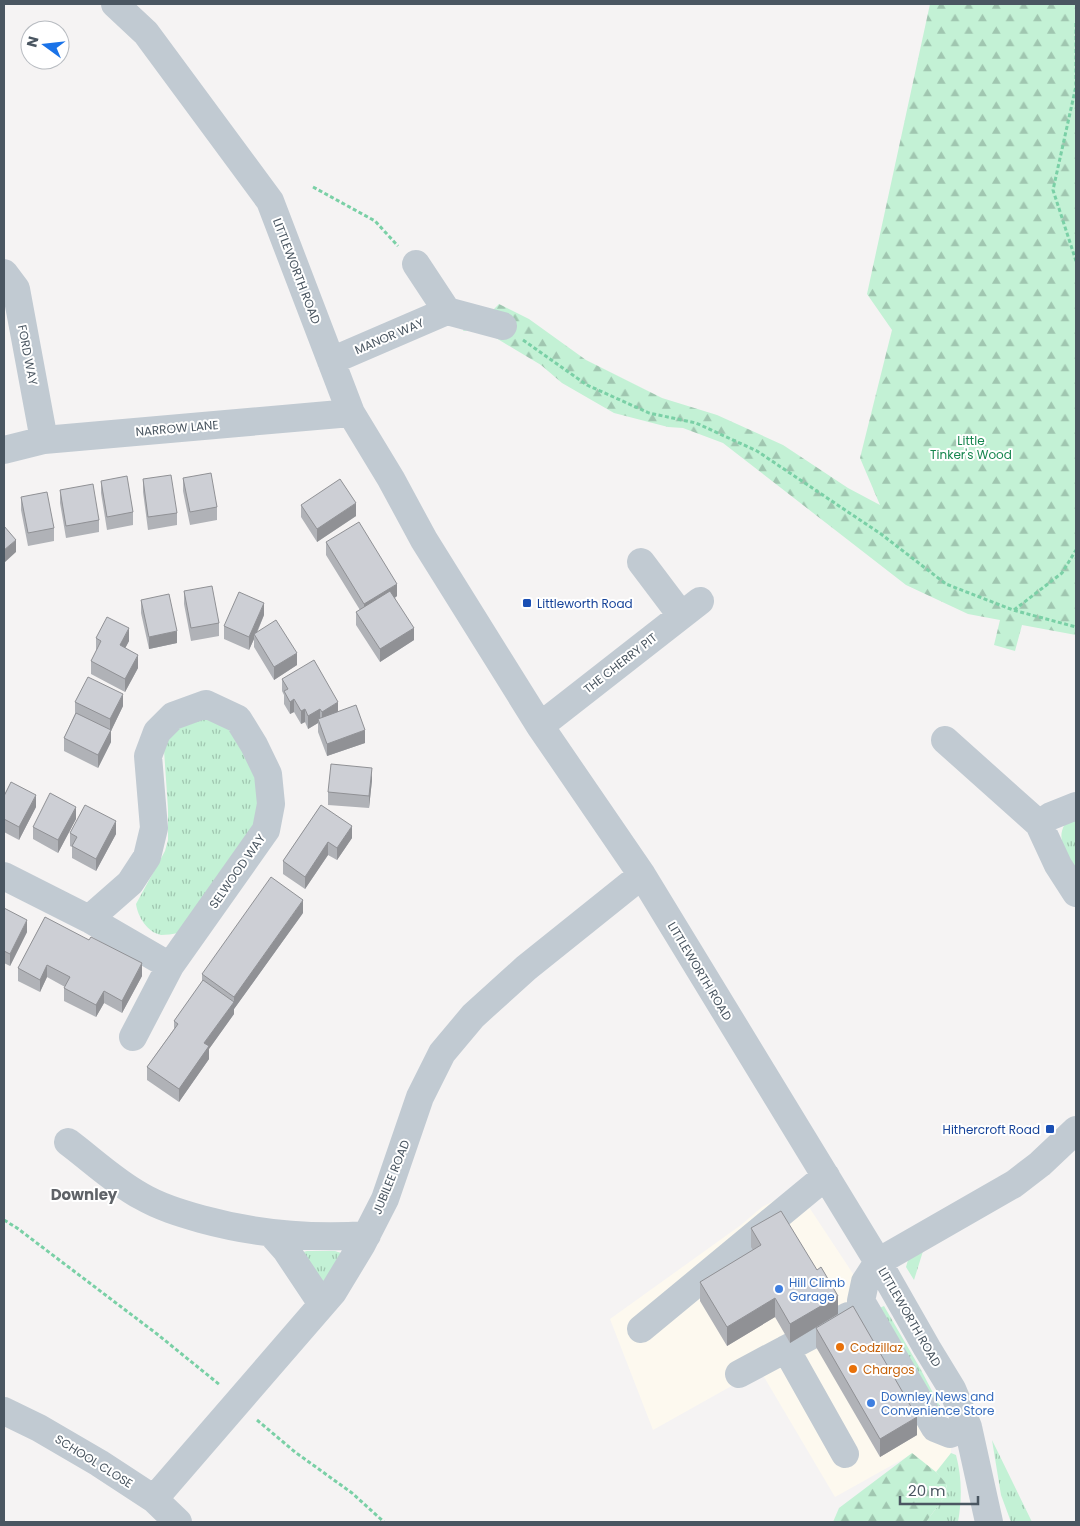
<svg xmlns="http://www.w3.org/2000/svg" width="1080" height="1526" font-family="Poppins,sans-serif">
<defs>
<pattern id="grass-tufts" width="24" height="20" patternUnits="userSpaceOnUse" patternTransform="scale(1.25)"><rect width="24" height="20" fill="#c3f1d5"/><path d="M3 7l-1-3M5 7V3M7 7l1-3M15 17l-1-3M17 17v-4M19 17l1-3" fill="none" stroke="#a0c6b0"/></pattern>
<pattern id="forest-firs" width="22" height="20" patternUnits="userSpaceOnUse" patternTransform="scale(1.25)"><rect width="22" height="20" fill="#c3f1d5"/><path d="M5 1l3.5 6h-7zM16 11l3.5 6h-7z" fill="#a0c6b0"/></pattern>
</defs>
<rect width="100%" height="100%" fill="#f5f3f3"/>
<path fill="#fdf9ef" d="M797,1189L873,1304L951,1444V1453L936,1472L912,1454L835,1497L760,1370L653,1430L610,1319L741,1225L762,1207Z"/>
<path fill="url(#grass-tufts)" d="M215,712L251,757L263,815L178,933C173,934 166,935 161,935C147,932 138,917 136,904L165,851L168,840V809L164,750L168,735L179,722Z
M1076,812V868C1068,856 1055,840 1065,824C1067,820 1073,816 1076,812Z
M924,1248L914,1280L906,1267L910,1253Z
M307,1251H335L341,1253L323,1283L299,1253Z
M884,1306L921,1370L943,1412L938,1413L875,1310Z
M992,1440L1032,1522H1011L1001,1495Z
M951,1453L956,1455C962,1477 962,1500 958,1522H926L943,1499L947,1485L936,1472Z"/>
<path fill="url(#forest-firs)" d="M930,4H1076V635L1022,625L1015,651L994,645L1000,620L968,614L906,585L723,443L683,428L668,427L614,413L562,383L541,365L491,335L476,330L463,331L473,311H492L499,304L529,319L586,360L662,398L717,415L783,445L848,488L880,505L860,458L892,330L867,294Z
M912,1453L936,1472L947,1484L943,1499L926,1522H833L839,1508Z"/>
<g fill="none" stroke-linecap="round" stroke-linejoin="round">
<path stroke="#7ad0a6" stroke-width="3" stroke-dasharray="4 2.5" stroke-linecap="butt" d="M1076,23V86L1053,190L1076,261
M313,187L375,221L398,246
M523,340L587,385L649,413L696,423L757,451L881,534L946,584L1013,610L1076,627
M1014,610L1062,573L1076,550
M4,1220L17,1228L157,1334L220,1385
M257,1420L295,1452L352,1493L384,1522"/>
<path stroke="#c1cad2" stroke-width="28" d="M115,4L146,33L270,201L351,413L391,479L424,540L540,726L642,875L878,1262L927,1348L952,1389L968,1427L989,1522
M416,264L447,311L503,326
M4,273L16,289L44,440
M331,361L447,311
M4,450L44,440L351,413
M641,562L681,615
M540,726L700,601
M945,740L1039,824
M1076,806L1051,816L1039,824L1058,865L1076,893
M4,876L89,919L170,966L266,830L271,804L268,774L254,745L238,719L206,704L173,716L157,732L148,756L154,828L147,857L130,883L89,919
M133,1037L170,966
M68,1142C92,1160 115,1182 141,1196C160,1207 180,1213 201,1219C256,1234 310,1239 367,1235
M271,1233L286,1250L322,1304
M641,1329L826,1176
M786,1349L845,1454
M739,1374L848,1316
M4,1411L39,1428L99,1463L154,1499L178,1522
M968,1427L950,1434L935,1428L861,1301L865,1282L878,1262L1014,1184L1040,1164L1076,1130
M154,1499L333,1292L362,1244L385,1199L420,1097L442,1053L473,1016L526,968L642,875"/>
</g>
<path fill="#b0b2b7" d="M183,478L217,507V520L190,525L183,491Z
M143,479L177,513V525L148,530L143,492Z
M101,481L133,512V525L107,530L101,493Z
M60,490L99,520V532L66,538L60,503Z
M21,497L54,528V541L28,546L21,510Z
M301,505L356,516L317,542L301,517Z
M326,542L397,596L395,598L414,640L380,662L356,625V612L360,610L326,555Z
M184,591L219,623V636L191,641L184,604Z
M141,600L177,643L149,649L141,613Z
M264,615L257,633L297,665L274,680L254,647V639L249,650L224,639V626Z
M96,638L129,641L125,648L138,668L125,692L91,674V661L96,651Z
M282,679L338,712L365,743L327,756L318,732V723L308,729L305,722L301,724L294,712L290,714L284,704V695L282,691Z
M75,702L123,706L111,731V742L98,768L64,751V738L75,714Z
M372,780L369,808L328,805V792Z
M4,796L36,807L19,840L4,832Z
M321,805L352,838L337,860L328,855L305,889L283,874V861Z
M76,819L58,853L33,839V827Z
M70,833L116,834L96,871L72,858V847L70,846Z
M4,908L27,932L10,966L4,963Z
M303,913L234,1009V1014L209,1049V1059L179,1102L147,1080V1067L174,1029V1021L202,982V974Z
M45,917L142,976L122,1013L104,1003L96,1017L64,1001V988L65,987L47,977L40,992L18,981V968Z
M751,1228L838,1314L790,1343L775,1317L727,1346L700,1301V1282L753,1250L751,1247Z
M816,1328L917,1435L880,1457L816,1347Z"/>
<path fill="#909195" d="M356,503V516L317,542V529Z
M16,540V552L4,563V550Z
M397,584V596L364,617V604Z
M264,603V615L255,636L254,634V639L249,650V637Z
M129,628V641L120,658V645Z
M414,628V640L380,662V649Z
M177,631V643L149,649V637Z
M297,653V665L274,680V667Z
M138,655V668L125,692V679Z
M123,694V706L111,731V742L98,768V755L110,730V719Z
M294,699V712L290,714V702Z
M338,702V715L322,725V712Z
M305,709V722L301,724V711Z
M320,709V722L318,719V723L308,729V716Z
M365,730V743L327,756V744Z
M372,768V780L369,808V796Z
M36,795V807L19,840V827Z
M76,807V819L58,853V840Z
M116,821V834L96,871V859Z
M352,826V838L337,860V848Z
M328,842V855L305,889V877Z
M303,900V913L234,1009V997Z
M27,920V932L10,966V954Z
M142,963V976L122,1013V1001Z
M47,965V977L40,992V980Z
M104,991V1003L96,1017V1005Z
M234,1002V1014L209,1049V1059L179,1102V1089L204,1043Z
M838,1296V1314L790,1343V1324Z
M775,1298V1317L727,1346V1327Z
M917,1417V1435L880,1457V1439Z"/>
<path fill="#cdcfd5" stroke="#909195" d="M211,473L217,507L190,512L183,478Z
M171,475L177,513L148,517L143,479Z
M127,476L133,512L107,517L101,481Z
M340,479L356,503L317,529L301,505Z
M93,484L99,520L66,526L60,490Z
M47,492L54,528L28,533L21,497Z
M359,522L397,584L364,604L326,542Z
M4,526L16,540L4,550Z
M212,586L219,623L191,628L184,591Z
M390,591L414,628L380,649L356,612Z
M239,592L264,603L249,637L224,626Z
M169,594L177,631L149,637L141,600Z
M107,617L129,628L120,645L138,655L125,679L91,661L101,641L96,638Z
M276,620L297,653L274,667L254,634Z
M314,660L338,702L322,712L320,709L308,716L305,709L301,711L294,699L290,702L284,691L288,689L282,679Z
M88,677L123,694L110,719L75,702Z
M356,705L365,730L327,744L318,719Z
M76,713L111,730L98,755L64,738Z
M331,764L372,768L369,796L328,792Z
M11,782L36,795L19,827L4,819V796Z
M50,793L76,807L58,840L33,827Z
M85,805L116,821L96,859L72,846L77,837L70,833Z
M321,805L352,826L337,848L328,842L305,877L283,861Z
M271,877L303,900L234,997L202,974Z
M4,908L27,920L10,954L4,951Z
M45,917L89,940L91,937L142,963L122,1001L104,991L96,1005L64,988L70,977L47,965L40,980L18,968Z
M203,980L234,1002L204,1043L209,1046L179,1089L147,1067L178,1024L174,1021Z
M781,1211L817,1270L821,1267L838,1296L790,1324L775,1298L727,1327L700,1282L761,1245L751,1228Z
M853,1306L917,1417L880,1439L816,1328Z"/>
<g fill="#1a4fb4" stroke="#fff" stroke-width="2">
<rect x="522" y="598" width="10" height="10" rx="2.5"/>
<rect x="1045" y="1124" width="10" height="10" rx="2.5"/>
</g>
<g fill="#3f7fe0" stroke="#fff" stroke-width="2">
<circle cx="779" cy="1289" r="5"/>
<circle cx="871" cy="1403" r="5"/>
</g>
<g fill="#e8710a" stroke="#fff" stroke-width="2">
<circle cx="840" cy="1347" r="5"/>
<circle cx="853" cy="1369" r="5"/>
</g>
<g text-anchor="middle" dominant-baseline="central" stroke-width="4" stroke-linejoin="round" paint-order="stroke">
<g font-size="12" fill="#4a5661" stroke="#fff">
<text transform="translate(297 271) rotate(69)">LITTLEWORTH ROAD</text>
<text transform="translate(389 336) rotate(-23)">MANOR WAY</text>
<text transform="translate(28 355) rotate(79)">FORD WAY</text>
<text transform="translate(177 428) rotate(-5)">NARROW LANE</text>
<text transform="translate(620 663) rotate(-38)">THE CHERRY PIT</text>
<text transform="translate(237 871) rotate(-55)">SELWOOD WAY</text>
<text transform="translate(700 971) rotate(59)">LITTLEWORTH ROAD</text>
<text transform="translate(391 1177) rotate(-68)">JUBILEE ROAD</text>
<text transform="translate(910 1317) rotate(60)">LITTLEWORTH ROAD</text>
<text transform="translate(94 1461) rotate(32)">SCHOOL CLOSE</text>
</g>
<g font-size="12" fill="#17864f" stroke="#fff">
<text x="971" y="440">Little<tspan x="971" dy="14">Tinker's Wood</tspan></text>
</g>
<g font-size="12" fill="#164399" stroke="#fff" text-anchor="start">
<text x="537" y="603">Littleworth Road</text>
<text x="1040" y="1129" text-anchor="end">Hithercroft Road</text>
</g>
<g font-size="12" fill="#366cbe" stroke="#fff" text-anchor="start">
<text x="789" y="1282">Hill Climb<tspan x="789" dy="14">Garage</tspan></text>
<text x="881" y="1396">Downley News and<tspan x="881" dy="14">Convenience Store</tspan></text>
</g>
<g font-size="12" fill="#c56008" stroke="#fff" text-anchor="start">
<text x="850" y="1347">Codzillaz</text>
<text x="863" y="1369">Chargos</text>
</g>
<g font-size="15" font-weight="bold" fill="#5f6368" stroke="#fff">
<text x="84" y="1194">Downley</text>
</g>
</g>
<rect width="1080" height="1526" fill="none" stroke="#4a5661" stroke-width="10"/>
<g transform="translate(45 45) rotate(285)"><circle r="24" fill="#ffffff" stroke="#b7bbc0"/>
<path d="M0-4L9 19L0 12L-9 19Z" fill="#1a73e8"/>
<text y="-8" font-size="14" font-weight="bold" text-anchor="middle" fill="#4a5661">N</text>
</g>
<path d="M900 1496v8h78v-8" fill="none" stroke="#4a5661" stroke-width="2.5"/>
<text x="908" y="1496" font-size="15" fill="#4a5661" stroke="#ffffff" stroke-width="4" paint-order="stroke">20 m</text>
</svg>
